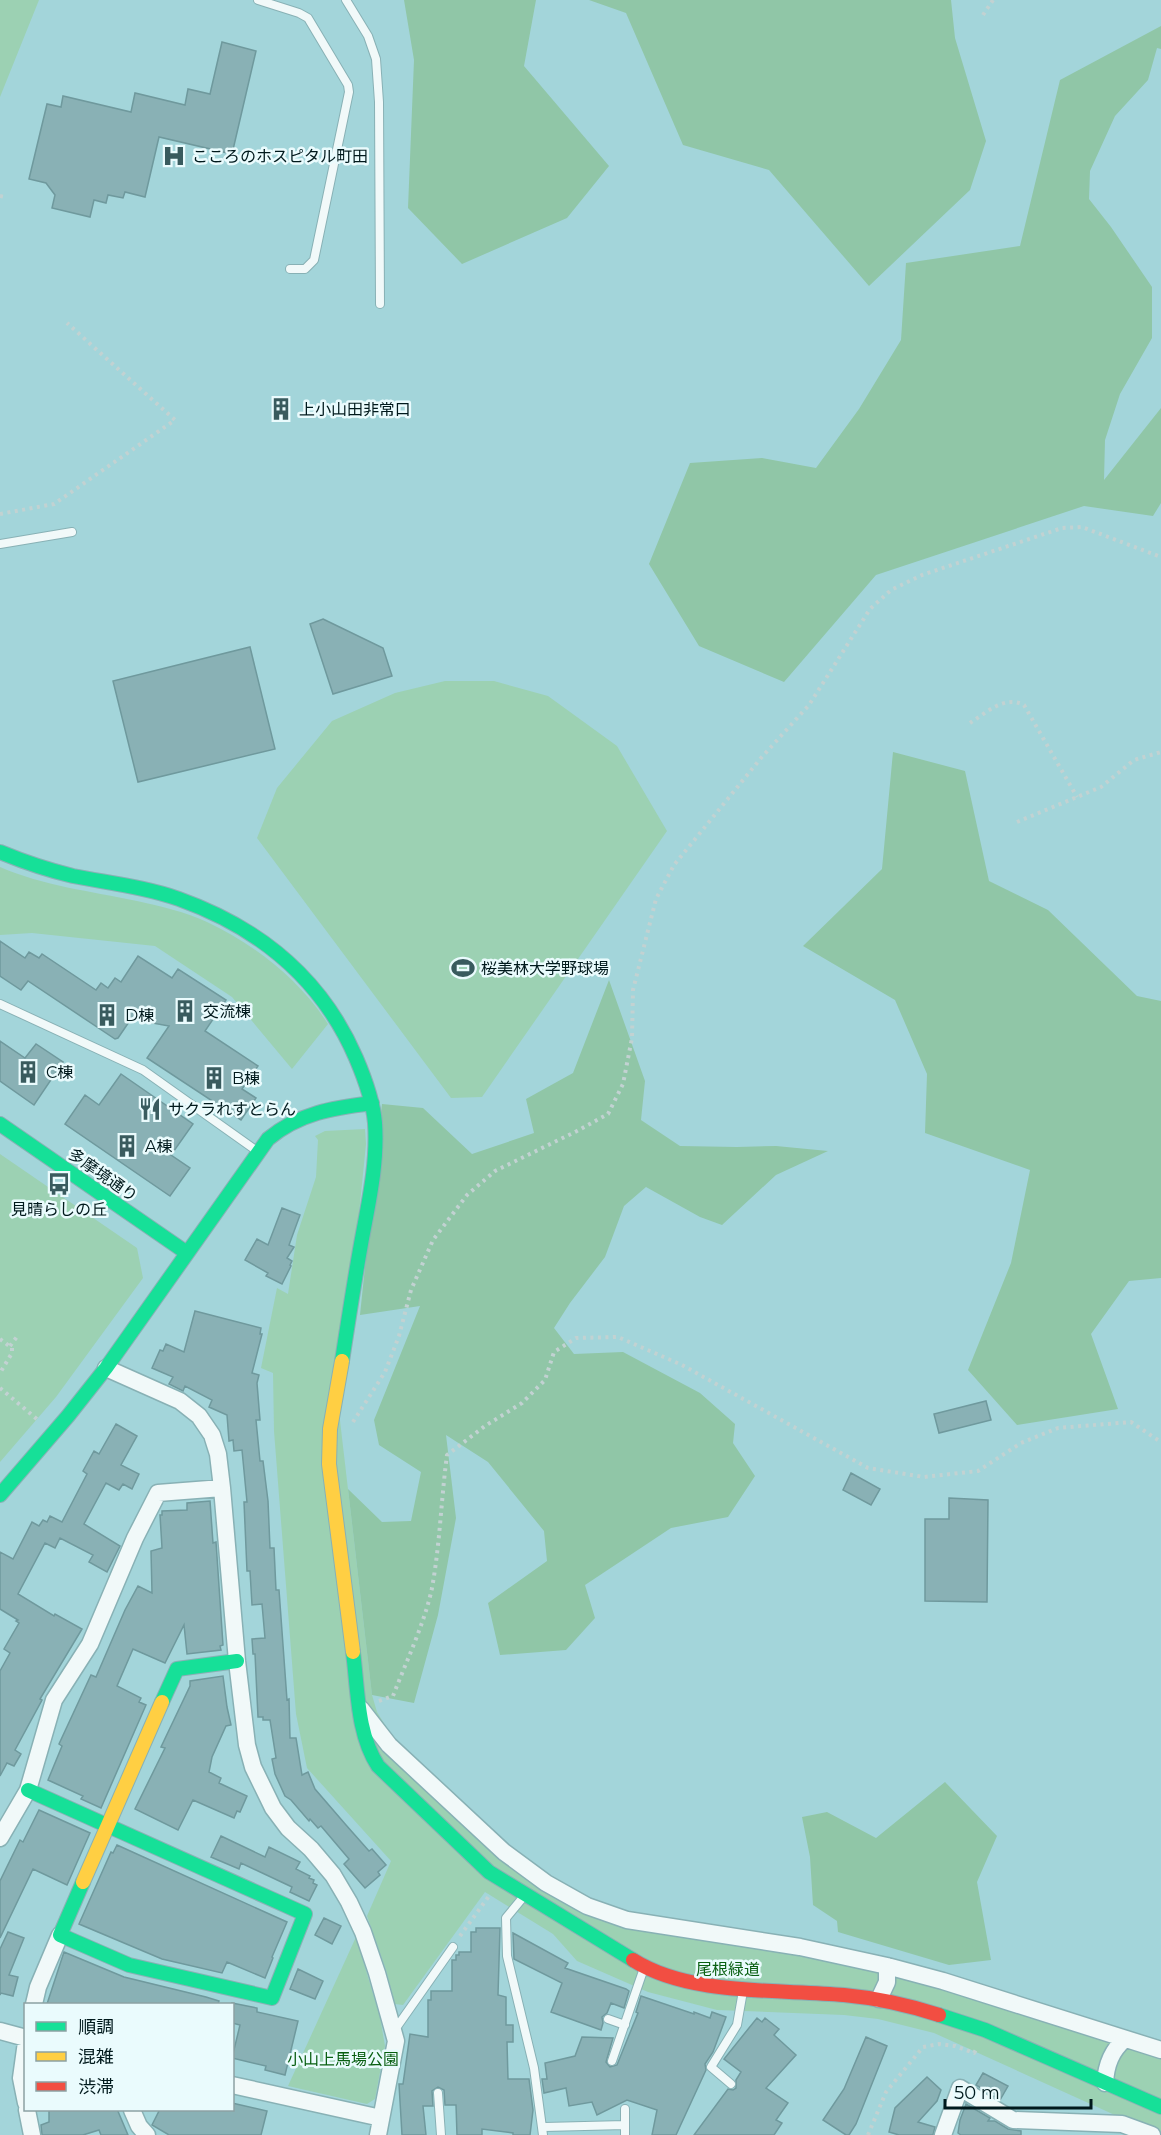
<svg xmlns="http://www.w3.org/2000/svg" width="1161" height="2135" font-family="Montserrat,'Noto Sans JP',sans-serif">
<rect width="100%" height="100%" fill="#a3d5da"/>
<path fill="#9cd1b3" d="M0,0H39L0,97Z
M445,681H494L548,696L617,746L667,831L482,1097L451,1098L257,838L277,788L332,721L395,693Z
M0,867C44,886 90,891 137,901C160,906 186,912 207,922C254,944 300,980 328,1024L292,1069L232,997L155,946L32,933L0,935Z
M365,1129L366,1144L339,1412L372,1695L377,1712L393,1738L482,1825L525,1860L575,1892L608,1908L801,1939L890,1958L1161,2042V2133L1117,2116L934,2033L878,2019L844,2015L717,2010L648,1992L577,1961L553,1934L485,1892L403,2005L395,2004L386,1970L367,1916L391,1861L307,1768L296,1714L274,1431L273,1373L261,1368L277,1288L288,1294L297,1235L316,1177L318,1140L315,1136L325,1131Z
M0,1154L137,1248L143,1278L56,1397L0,1462Z
M356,1937L380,2017L385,2046L375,2099L367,2104L288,2086Z"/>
<path fill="#90c6a7" d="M404,0H536L524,66L609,166L567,218L462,264L408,208L414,60Z
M589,0H951L955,38L986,141L970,190L869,286L769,170L683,145L626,13Z
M1161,26V49L1157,48L1148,80L1115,116L1090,171L1089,199L1111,227L1152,287V338L1120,394L1105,440L1104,480L1161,408V503L1153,516L1084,506L876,575L784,682L699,646L649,564L690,463L762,458L816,468L859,409L901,340L906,263L1020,246L1060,80Z
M893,752L965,771L989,881L1048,910L1137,996L1161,1001V1278L1129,1281L1091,1334L1118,1409L1017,1425L968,1370L1011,1263L1030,1170L925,1133L927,1074L895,1000L803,946L882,869Z
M609,980L645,1081L641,1120L680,1146L737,1147L776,1146L828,1151L776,1175L722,1225L700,1217L646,1187L624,1206L605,1257L570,1303L554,1328L574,1354L623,1352L700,1393L735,1424L733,1443L755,1476L728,1517L671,1528L585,1585L595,1618L566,1650L500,1655L488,1603L547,1561L544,1531L488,1462L446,1435L456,1518L438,1615L414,1703L372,1695L348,1489L382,1522L411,1521L421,1472L379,1445L374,1420L420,1306L360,1315L382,1104L423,1108L472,1154L534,1133L526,1099L573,1073Z
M945,1782L997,1836L977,1882L991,1960L949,1965L838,1932L837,1921L813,1905L810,1857L802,1817L827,1812L876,1838Z"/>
<path fill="#89b1b5" stroke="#6f999d" stroke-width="1.5" d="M222,42L256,51L232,154L159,137L145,197L125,192L123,198L108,195L106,203L94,200L90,217L52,208L55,195L46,183L29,179L47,104L61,107L63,96L131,112L135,93L185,105L188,89L210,94Z
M323,619L383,648L392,676L333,694L310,624Z
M250,647L275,749L138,782L113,681Z
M0,941L25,958L29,952L39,958L42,954L96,990L101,983L108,988L115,978L121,982L138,956L172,978L178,969L226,1000L205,1031L258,1066L242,1089L256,1098L241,1120L147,1058L169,1026L131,1019L118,1038L115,1039L28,981L21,990L0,976Z
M0,1041L25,1058L36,1044L63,1062L34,1105L0,1081Z
M121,1074L193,1124L171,1155L190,1168L170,1196L65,1124L85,1095L99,1105Z
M282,1208L300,1215L289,1245L294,1247L287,1258L292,1261L290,1265L291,1266L282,1284L266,1276L268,1273L245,1260L257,1239L268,1245Z
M195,1311L261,1328L260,1334H262L252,1373L259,1375L257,1383L260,1420H256L260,1461H263L268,1501L270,1548H274L276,1590H279L287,1700L289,1699L290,1738H296L302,1775L308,1772L315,1789L346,1825L369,1851L372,1849L386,1865L378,1872L380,1875L365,1888L344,1864L349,1859L321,1826L318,1828L310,1819L309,1821L291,1800L285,1796L275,1774L272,1759L276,1758L270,1720H263V1717H258L255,1654H253L252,1639L265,1638L262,1604L252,1605L250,1571H247L244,1502H247L242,1450L234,1451L233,1440L229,1441L227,1415L209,1407L212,1400L185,1386L183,1391L169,1384L173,1377L152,1368L160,1350L163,1351L166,1344L184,1352Z
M986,1401L991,1420L939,1433L934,1414Z
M116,1424L137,1436L121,1465L139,1474L132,1489L123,1484L119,1490L106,1483L84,1524L120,1546L107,1572L89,1562L93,1555L60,1538L55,1548L45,1543L18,1594L54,1616L55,1614L82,1629L40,1699L42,1700L15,1750L21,1754L14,1766L7,1763L0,1776V1671L10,1653L4,1649L19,1623L16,1621L18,1620L0,1609V1552L13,1559L32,1522L39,1526L43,1520L47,1522L50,1516L62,1522L87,1474L83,1471L94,1451L99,1454Z
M851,1473L880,1489L871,1505L843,1490Z
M949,1498L988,1500L987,1602L925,1601V1519H949Z
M210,1501L213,1543L216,1542L223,1645L220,1646L221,1650L187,1654L184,1625L165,1663L133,1649L117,1686L141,1698L139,1702L146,1705L101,1808L81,1799L83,1796L48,1780L62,1746L59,1744L91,1675L96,1677L125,1610L138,1586L152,1593L151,1551L162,1548L160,1515H162V1511L187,1510V1503Z
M223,1676L227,1707L231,1725L226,1726L212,1757L209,1772L221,1778L219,1783L247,1796L240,1812L237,1811L234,1818L193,1800L178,1830L135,1809L165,1748L161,1747L190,1686V1681Z
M39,1810L90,1833L67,1885L33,1869L0,1938V1881L20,1840L23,1842Z
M221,1836L265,1857L269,1847L300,1862L296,1869L310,1876L309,1878L314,1880L313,1883L317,1885L309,1901L290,1892L292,1887L241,1863L239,1869L211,1857Z
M117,1845L287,1922L272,1957L273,1958L265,1978L227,1962L222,1973L162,1959L79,1924L111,1852L113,1853Z
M324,1918L341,1926L332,1944L315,1935Z
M476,1928H500L498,1995L506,1997V2025H513V2042H507L508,2079H529L533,2110L530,2135H513V2133L482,2129V2135H457L456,2105H445L444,2090L438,2087L432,2091L433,2106H423L426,2135H402L399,2084H403L410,2034L428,2037V2000H431V1991H452V1960H456V1955H459V1952H471V1932H476Z
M8,1932L24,1938L9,1975L18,1977L13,1996L1,1993L0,1995V1949Z
M513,1933L568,1963L565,1968L626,1989L629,1991L624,2008L611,2003L607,2013L602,2017L603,2023L601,2030L551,2012L562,1983L514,1959Z
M64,1952L124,1977L206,1997L219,2001L218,2004H47Z
M298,1969L323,1981L315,1999L290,1989Z
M641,1996L694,2014V2012L710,2018L712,2012L726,2017L713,2052L705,2064L706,2070L676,2135H652L657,2110L627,2100L597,2115L592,2102L569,2106L566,2088L544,2093L542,2079H547L545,2063L575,2056L582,2037L613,2038L606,2062L610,2067L617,2065L638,2013L636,2012Z
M232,2003L257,2008V2012L298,2021L285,2075L265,2070L266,2066L232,2058L240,2025L232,2023Z
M757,2018L762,2022L765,2018L779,2029L774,2035L796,2055L766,2088L788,2103L776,2120L782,2123L774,2135H694L728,2089L733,2090L736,2088V2080L741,2072L724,2059Z
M866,2037L887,2046L856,2124L849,2135H846L823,2120L844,2089Z
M983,2073L1008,2086L1000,2100L976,2085Z
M927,2077L941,2090L937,2101L918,2122L935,2127L933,2135H899L889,2132L895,2108Z
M232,2103L267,2111L261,2135H169L152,2125L160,2109H232Z
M966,2104L990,2118L988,2121H995L1008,2129L1021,2131V2135H961L958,2133L960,2120Z
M49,2109H117L128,2135H101L99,2130L83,2135H42L41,2125L49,2122Z"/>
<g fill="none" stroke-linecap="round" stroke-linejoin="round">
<g stroke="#88b1b5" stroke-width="10">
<path id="lane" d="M258,0L299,13L308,18L348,85L349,92L314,260L305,269H290
M346,0L368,36L376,59L379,102L380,304
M0,544L72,532
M0,1004L143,1070L257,1151
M525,1895L506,1918L507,1956L534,2068L543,2135
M608,2019L625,2025
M394,2031L453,1947
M612,2061L644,1968
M731,2084L711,2067L737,2025L743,1991
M438,2093L441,2135
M544,2127L625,2125
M625,2135V2109"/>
</g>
<g stroke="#88b1b5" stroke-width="19">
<path id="street" d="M106,1368L180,1401L199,1416L212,1435L218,1454L222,1488L237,1661L247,1745L253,1767L273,1808L288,1828L311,1849L333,1875L349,1902L363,1932L377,1973L396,2041L378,2135
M361,1709L389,1745L504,1852L546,1883L587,1906L627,1920L800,1947L887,1966L943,1981L1161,2050
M0,1838L28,1790L54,1700L90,1644L135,1538L158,1493L222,1488
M879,1999L887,1982V1966
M34,2004L38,1987L60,1935
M0,2031L26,2038
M26,2042L21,2078L26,2103
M1105,2083C1106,2065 1111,2051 1125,2039
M232,2085L381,2118
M27,2110L32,2135
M132,2110L139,2126L147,2135
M943,2135L960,2088L1013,2120L1122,2124L1152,2135"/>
</g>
<g stroke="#88b1b5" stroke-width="16">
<path id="fast" d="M0,852C24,862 48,870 73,876C108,883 145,887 179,899C260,928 322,979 356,1058C365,1079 373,1100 375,1123C378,1164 368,1205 361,1244C354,1283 348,1322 342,1361
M0,1124L187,1253
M0,1495L68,1416L106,1368L268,1139C299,1113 333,1108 372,1103
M353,1652C358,1690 357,1734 378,1766L489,1872L633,1960
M162,1702L177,1669L237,1661
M28,1790L305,1914L272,1998L129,1965L60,1935L83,1882
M939,2015L985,2030L1161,2107"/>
</g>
<g stroke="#88b1b5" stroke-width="16">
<path id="slow" d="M342,1361L330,1429L329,1464L353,1652
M83,1882L162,1702"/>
</g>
<g stroke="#88b1b5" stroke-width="16">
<path id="jam" d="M633,1960C690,1996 778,1989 844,1995C877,1998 908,2005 939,2015"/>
</g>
<path stroke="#c2d2d2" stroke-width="4" stroke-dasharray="3 4.5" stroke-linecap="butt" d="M983,15L993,0
M0,196L5,197
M0,514L54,504L175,420L67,323
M970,723C986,713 1004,695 1024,705L1077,797
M1017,822L1101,787L1134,760L1161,752
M0,1339L12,1348V1353L0,1373
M10,1346L19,1334
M0,1388L38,1420
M353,1422L385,1372L399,1336L411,1290L433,1240L467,1195L495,1171L577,1131L608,1114L623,1084L632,1038L633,990L656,899L674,865L761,758L809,705L870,609L891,590L922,575L1062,528L1082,527L1161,557
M379,1701L393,1696C406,1662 425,1622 432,1588C440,1544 441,1500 447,1455L485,1426L522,1403L545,1380L554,1352L576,1338L618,1337L682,1365L868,1468L924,1477L978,1471L1021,1443L1058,1428L1131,1422L1161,1442
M460,1936L489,1896
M868,2135L886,2092L923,2047L939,2044L955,2046L974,2053L977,2048"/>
<use href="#lane" stroke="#f1f9f9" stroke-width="8"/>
<use href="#street" stroke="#f1f9f9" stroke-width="16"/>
<use href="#fast" stroke="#16e098" stroke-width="14"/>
<use href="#slow" stroke="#ffcf43" stroke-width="14"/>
<use href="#jam" stroke="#f24e42" stroke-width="14"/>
</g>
<defs>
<g id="hospital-bare" transform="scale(1.8)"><path d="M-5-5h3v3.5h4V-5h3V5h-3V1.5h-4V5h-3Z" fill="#395b5e" stroke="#eafbfd" stroke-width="2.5" paint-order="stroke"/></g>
<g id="building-bare" transform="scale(1.8)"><path d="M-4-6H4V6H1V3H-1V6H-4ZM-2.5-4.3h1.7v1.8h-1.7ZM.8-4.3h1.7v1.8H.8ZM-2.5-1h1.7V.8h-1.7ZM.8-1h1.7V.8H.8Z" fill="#395b5e" stroke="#eafbfd" stroke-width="2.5" paint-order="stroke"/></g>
<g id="stadium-bare" transform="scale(1.8)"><path d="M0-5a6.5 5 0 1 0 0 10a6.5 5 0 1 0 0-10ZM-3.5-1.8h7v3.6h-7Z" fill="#395b5e" stroke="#eafbfd" stroke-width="2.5" paint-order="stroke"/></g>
<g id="restaurant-bare" transform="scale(1.8)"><path d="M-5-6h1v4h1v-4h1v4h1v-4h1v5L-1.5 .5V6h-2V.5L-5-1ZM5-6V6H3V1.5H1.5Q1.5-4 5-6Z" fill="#395b5e" stroke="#eafbfd" stroke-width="2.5" paint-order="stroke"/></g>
<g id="bus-bare" transform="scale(1.8)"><path d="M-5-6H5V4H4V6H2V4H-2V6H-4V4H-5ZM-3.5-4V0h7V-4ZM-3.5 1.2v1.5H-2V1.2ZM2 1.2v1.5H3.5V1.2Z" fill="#395b5e" stroke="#eafbfd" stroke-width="2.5" paint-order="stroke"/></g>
</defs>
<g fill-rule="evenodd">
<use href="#hospital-bare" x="174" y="156"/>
<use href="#building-bare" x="281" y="409"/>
<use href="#stadium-bare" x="463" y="968"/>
<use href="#building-bare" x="185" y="1011"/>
<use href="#building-bare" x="107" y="1015"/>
<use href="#building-bare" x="28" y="1072"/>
<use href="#building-bare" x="214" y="1078"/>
<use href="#restaurant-bare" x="150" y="1109"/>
<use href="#building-bare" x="127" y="1146"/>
<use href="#bus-bare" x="59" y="1184"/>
</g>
<g text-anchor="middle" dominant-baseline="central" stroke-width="5" stroke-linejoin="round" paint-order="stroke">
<g font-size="16" fill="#00191c" stroke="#eafbfd" text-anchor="start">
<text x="192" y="156">こころのホスピタル町田</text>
<text x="299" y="409">上小山田非常口</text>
<text x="481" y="968">桜美林大学野球場</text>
<text x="203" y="1011">交流棟</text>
<text x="125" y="1015">D棟</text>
<text x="46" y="1072">C棟</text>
<text x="232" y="1078">B棟</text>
<text x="168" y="1109">サクラれすとらん</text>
<text x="145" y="1146">A棟</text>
<text x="59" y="1209" text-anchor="middle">見晴らしの丘</text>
</g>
<g font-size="16" fill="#00191c" stroke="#eafbfd">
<text transform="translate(103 1175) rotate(35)">多摩境通り</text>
</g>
<g font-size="16" fill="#095f11" stroke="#eafbfd">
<text x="728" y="1969">尾根緑道</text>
<text x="343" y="2059">小山上馬場公園</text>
</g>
</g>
<rect x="24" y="2003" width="210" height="108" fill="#eafbfd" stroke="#8ca1a3" stroke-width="1.5"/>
<rect x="36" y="2022" width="30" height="9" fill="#16e098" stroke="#8ca1a3" stroke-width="1.5"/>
<text x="78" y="2033" font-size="18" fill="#00191c">順調</text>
<rect x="36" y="2052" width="30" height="9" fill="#ffcf43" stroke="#8ca1a3" stroke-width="1.5"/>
<text x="78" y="2063" font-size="18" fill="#00191c">混雑</text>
<rect x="36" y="2082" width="30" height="9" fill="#f24e42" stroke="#8ca1a3" stroke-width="1.5"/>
<text x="78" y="2093" font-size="18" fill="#00191c">渋滞</text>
<path d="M945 2099v9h146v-9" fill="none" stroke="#00191c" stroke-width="3"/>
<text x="954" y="2099" font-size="18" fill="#00191c" stroke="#eafbfd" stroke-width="4.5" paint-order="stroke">50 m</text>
</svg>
